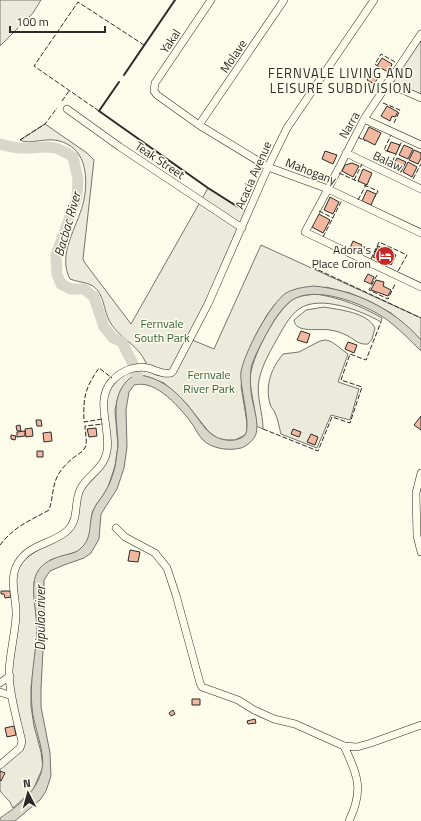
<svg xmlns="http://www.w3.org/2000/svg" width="421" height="821" font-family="'Titillium Web',sans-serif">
<rect width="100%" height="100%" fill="#fdfbea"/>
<path fill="#ecebdb" stroke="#74746e" d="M0,0H41L33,13L0,46Z
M419,41L421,42V94L392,82Z
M45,124L87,153L94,160L83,259L85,263L131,324L208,188L248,213L190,339L214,349L261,245L421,318V340L405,325L391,313L369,301L350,293L337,290L326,287L275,304L267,315L256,334L241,386L247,423V431L245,435L235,440H226L217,438L209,432L185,402L164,383L145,376L122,388L118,397L115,410L118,446L115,466L107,490L96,505L92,513L90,535L86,543L79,551L50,560L34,582L37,629L35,658L31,687V706L34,726L41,752L43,767L33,790L13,808L10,802L0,791V765L20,748L10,676L16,615L13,589L18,563L67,531L77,499L105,459L107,388L120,374L148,368C140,344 121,341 110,322C103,310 105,295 93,286C87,282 77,282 70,279C57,255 77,227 83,204C88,184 88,154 67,144C49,134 32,146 20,140Z
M316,294C341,298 361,306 382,318L381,322C362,311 320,294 299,309C289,316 282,330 276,341C269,353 262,366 259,380C256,397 263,412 263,429L256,426C256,410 251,395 250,380C250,359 277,308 295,298C302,295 309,295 316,294Z
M324,307C340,310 367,312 375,328L372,339L368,344C359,345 355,340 348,336C342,333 337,331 330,330C320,328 295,334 294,320L306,310Z
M326,340C335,342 340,349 348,354L338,382L359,389L350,420L331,415L317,448L281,434C279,427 278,419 275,413C274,410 271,408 270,404C265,385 271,369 283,354L299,352L320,341Z"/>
<path fill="#d8d7c9" stroke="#74746e" d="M314,286C355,290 394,309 421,340V351C411,341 401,331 390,322C370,306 321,286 296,298C287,302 281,311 275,319C269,329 253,357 251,368C250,378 250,388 252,398C254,409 259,423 256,434C254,440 247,446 241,448C229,451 212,449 203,440C199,436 196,430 193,425C181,409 157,379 134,385L129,392L126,410L127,447L124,468L117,489L101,514L99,539L91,553L84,558L64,565L50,571L44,580V630L41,689V707L50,753L51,776L46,791L40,800L15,821H0V818C18,806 37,792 42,769C46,753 33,725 32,708C29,682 36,655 37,629C37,614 32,598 34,583C36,564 52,558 69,554C73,553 77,552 80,549C93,538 88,525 93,511C96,503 102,498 106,490C110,484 113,474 115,467C116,460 117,453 118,446C118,424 110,400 126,382C131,376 137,374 145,376C167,381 183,398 196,416C200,421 204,428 209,432C217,440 234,444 244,436C253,429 239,387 241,372C244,353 270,304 286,293C295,288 305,287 314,286Z"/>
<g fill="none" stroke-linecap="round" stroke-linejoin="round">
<path stroke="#d8d7c9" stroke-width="11" d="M0,144C6,146 13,147 19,148C43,149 50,141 73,157L78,179L77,197L56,255L57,274L61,284L71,289H84L94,297L104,327L113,338L122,342L132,362L138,378"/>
</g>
<path fill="#f2b8a0" stroke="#2b2b2b" d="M382,58L392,64L390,70L391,71L390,73L377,66Z
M371,74L378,78L374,84L367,80Z
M387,106L398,112L395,117L392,116L390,121L381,116Z
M369,127L381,133L375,145L363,139Z
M391,142L400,145L396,154L387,151Z
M404,145L413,149L408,159L399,155Z
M414,150L421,153V158L418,164L409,160Z
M325,151L337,155L333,164L322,159Z
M397,158L406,162L401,172L392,168Z
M408,162L417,167L412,177L403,172Z
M352,163L359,166L353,177L342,171L345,165Z
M363,169L372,173L367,185L358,181Z
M367,190L376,194L371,205L362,201Z
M330,197L339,202L333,214L324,210Z
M319,214L330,220L323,233L312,227Z
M353,241L362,245L359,252L350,248Z
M378,246L396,255L391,265L373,257Z
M368,274L374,277L371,284L364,281Z
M376,280L384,282L383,286L391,290L388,296L371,290Z
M301,331L310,334L307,343L297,340Z
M348,342L357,345L354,353L345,349Z
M421,416V430L414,425Z
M36,420H41L42,426H37Z
M20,425L21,431H17L16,426Z
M32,428L33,436L26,437L25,429Z
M96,428L97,436L89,437L87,429Z
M293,429L301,432L299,437L291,434Z
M25,431V436L17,437V432Z
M51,432L52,441L44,442L43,433Z
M311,434L318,437L315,445L307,442Z
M11,435L16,436L15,440L11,439Z
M37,451H43V457H37Z
M130,550L140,552L138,562L128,561Z
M1,591H10L11,597L5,598L4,594H1Z
M192,699H200V705H192Z
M173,710L175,714L171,716L169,713Z
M255,719L256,723L248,724L247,721Z
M14,726L16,735L7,737L5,728Z
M0,771L5,773L1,781L0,780Z"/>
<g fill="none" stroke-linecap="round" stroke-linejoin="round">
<g stroke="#2b2b2b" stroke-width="8">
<path id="minor" d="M211,0L155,83L154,91L157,95L199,125L268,167L328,189L421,233
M421,34L364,119L328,189L305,232L421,287
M387,83L421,98
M67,109L120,147L242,228
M364,119L421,145
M199,125L284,0
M346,153L421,189
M421,473L416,493L417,536L421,552
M116,528L125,537L155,553L167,568L176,595L200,683L202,687L238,700L254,710L274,719L295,724L344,746L357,747L371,743L421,725
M0,683L10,676
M0,692L12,696
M344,746C358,776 364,790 349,821
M0,765L20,748L22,742C17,719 9,694 9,671C10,652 15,634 16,616C17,599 8,579 18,563C30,543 54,544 68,530C80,518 73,501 81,488C87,477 99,471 104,460C116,437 92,403 112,381C121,371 135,365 148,368C156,370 162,375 171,373L173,371L208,304L268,167L287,128L374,0"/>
</g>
<use href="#minor" stroke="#fdfbea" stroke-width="7"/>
<path stroke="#2b2b2b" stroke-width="1" stroke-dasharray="5 2" stroke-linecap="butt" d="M379,67L375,64L381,54L395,62
M119,82L99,111L34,66L78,2L144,45L124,75
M62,101L69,91L70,92
M383,103L400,110L394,123
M358,137L365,141
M20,140L45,124L57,108
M399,147L402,141
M390,152L384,150L391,135
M389,168L396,154
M339,173L359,182
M413,179L421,164
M354,180L362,164
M364,185L378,191L375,197
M358,200L366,185
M319,211L333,218
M323,237L342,200
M371,259L379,242L407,255L398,271
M312,267L421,318
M377,275L369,290L388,299L395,284
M102,419L84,422C83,397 85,388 99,368L112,378
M263,429L318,451L332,417L350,423L362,387L341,380L350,354L366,360L381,322
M0,545C16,525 28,522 49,510C53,499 52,488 57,477C60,470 67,463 73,458C78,454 84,452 86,445C87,439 85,432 85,426L103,424"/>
<path stroke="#2b2b2b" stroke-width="2" d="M124,75L175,0
M119,82L99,111L208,188L238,207"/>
</g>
<defs>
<g id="hotel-disc" transform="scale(1)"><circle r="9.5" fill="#c62828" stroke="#fdfbea"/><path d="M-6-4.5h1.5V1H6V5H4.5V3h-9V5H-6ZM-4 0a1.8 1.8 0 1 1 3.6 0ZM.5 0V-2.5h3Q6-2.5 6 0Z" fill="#fff"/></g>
</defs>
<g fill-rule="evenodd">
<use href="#hotel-disc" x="385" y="256"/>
</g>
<g text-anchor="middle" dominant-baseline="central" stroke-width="3" stroke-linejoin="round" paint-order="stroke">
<g font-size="12" fill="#2b2b2b" stroke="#fdfbea">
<text transform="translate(170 41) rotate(-56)">Yakal</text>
<text transform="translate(233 56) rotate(-56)">Molave</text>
<text transform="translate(349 125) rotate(-61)">Narra</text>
<text transform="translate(160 160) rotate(34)">Teak Street</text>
<text transform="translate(388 161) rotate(25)">Balaw</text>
<text transform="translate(311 171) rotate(21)">Mahogany</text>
<text transform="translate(253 175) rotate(-66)">Acacia Avenue</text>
</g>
<g font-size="12" fill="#2b2b2b" stroke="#fdfbea" text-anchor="end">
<text x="371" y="249">Adora's<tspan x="371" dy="14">Place Coron</tspan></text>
</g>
<g font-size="12" fill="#34623c" stroke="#fdfbea">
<text x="162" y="323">Fernvale<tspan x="162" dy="14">South Park</tspan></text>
<text x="209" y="374">Fernvale<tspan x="209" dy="14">River Park</tspan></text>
</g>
<g font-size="13" letter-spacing="1" fill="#2b2b2b" stroke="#fdfbea">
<text x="341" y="73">FERNVALE LIVING AND<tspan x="341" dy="15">LEISURE SUBDIVISION</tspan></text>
</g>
<g font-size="13" font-style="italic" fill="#2b2b2b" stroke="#fdfbea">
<text transform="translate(67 224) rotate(-74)">Bacbac River</text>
<text transform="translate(40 618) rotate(-90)">Dipulao river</text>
</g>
</g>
<g transform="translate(28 793) rotate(354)" stroke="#fdfbea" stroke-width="3" paint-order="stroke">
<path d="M0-3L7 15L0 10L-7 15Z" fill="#2b2b2b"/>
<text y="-6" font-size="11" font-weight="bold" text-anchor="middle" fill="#2b2b2b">N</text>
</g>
<path d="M10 26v6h95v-6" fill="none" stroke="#2b2b2b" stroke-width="2"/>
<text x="16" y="26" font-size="12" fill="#2b2b2b" stroke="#fdfbea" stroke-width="3" paint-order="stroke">100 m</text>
</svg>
